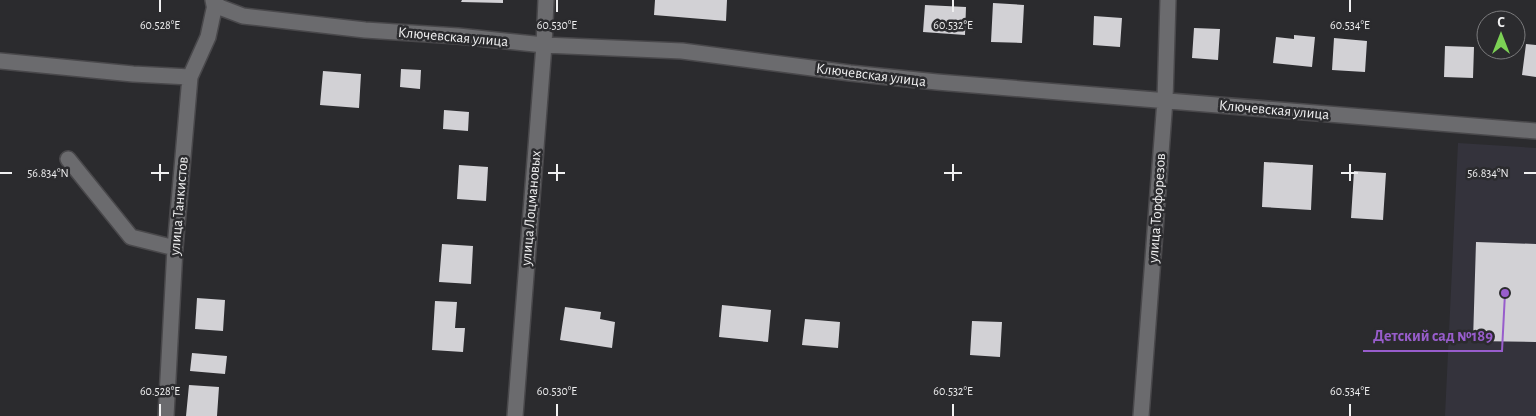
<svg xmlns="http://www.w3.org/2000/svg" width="1536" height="416" font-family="'Alegreya Sans',sans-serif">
<rect width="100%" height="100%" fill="#2b2b2e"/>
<path fill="#34333c" d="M1458,143L1536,148V416H1445Z"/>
<path fill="#d2d1d5" d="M462,0H503V3L461,2Z
M655,0H727L726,21L654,15Z
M993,3L1024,5L1022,43L991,42Z
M925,5L966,7L965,35L923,32Z
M1094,16L1122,18L1120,47L1093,45Z
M1194,28L1220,29L1218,60L1192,58Z
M1294,35L1315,37L1312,67L1273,63L1276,37L1294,39Z
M1334,38L1367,41L1365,72L1332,70Z
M1526,44L1536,45V77L1522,75Z
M1445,46L1474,47L1473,78L1444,77Z
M401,69L421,70L420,89L400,87Z
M323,71L361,74L359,108L320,105Z
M444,110L469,112L468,131L443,129Z
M1264,162L1313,165L1311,210L1262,207Z
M459,165L488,167L486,201L457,199Z
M1354,171L1386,173L1383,220L1351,218Z
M1476,242L1536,244V342L1473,341Z
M442,244L473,246L471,284L439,282Z
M197,298L225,300L223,331L195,329Z
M435,301L457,302L455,328H465L463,352L432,350Z
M722,305L771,310L768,342L719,337Z
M565,307L601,312L600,319L615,322L612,348L560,340Z
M805,319L840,322L838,348L802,345Z
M972,321L1002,322L1000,357L970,355Z
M192,353L227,356L225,374L190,371Z
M189,385L219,387L217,416H186Z"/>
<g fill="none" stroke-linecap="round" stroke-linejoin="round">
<g stroke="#49484b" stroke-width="18">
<path id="minor" d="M213,0L214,5L243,16L365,30L458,36L544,45L682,51L850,73L937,82L1536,131
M0,61L133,74L190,77
M68,159L131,237L175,248
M166,416L175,248L190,77L208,37L216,0
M515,416L544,45L546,0
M1141,416L1165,100L1168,0"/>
</g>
<use href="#minor" stroke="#6b6b6e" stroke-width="15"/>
</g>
<path fill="none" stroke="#f0f0f1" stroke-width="2" d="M160,0V12M557,0V12M953,0V12M1350,0V12M160,164V181M557,164V181M953,164V181M1350,164V181M0,173H12M151,173H169M548,173H565M944,173H962M1341,173H1358M1524,173H1536M160,404V416M557,404V416M953,404V416M1350,404V416"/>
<g text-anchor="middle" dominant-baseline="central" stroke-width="5" stroke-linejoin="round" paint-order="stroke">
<g font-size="15" fill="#f0f0f1" stroke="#2b2b2e">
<text transform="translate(453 37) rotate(5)">Ключевская улица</text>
<text transform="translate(871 75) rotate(7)">Ключевская улица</text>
<text transform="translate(1274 110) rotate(5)">Ключевская улица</text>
<text transform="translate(179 206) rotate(-85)">улица Танкистов</text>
<text transform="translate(531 208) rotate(-85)">улица Лоцмановых</text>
<text transform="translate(1157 208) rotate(-86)">улица Торфорезов</text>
</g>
</g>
<g font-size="12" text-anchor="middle" fill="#f0f0f1" stroke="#2b2b2e" stroke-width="5" stroke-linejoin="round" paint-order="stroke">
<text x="160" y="29">60.528°E</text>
<text x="557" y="29">60.530°E</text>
<text x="953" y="29">60.532°E</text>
<text x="1350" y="29">60.534°E</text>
<text x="48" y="177">56.834°N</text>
<text x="1488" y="177">56.834°N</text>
<text x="160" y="395">60.528°E</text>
<text x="557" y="395">60.530°E</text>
<text x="953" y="395">60.532°E</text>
<text x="1350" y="395">60.534°E</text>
</g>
<path fill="none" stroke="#985dcc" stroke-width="2" d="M1505 293L1502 351H1363"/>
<circle fill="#985dcc" stroke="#2b2b2e" stroke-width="2" cx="1505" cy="293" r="5"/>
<g font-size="16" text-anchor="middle" font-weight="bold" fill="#985dcc" stroke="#2b2b2e" stroke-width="5" stroke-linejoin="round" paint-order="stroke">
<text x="1433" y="341">Детский сад №189</text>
</g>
<g transform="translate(1501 35)"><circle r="24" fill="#2b2b2e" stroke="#7a7a7c"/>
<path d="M0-4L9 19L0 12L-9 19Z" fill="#7cd155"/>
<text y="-8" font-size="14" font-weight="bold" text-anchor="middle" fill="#f0f0f1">С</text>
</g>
</svg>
